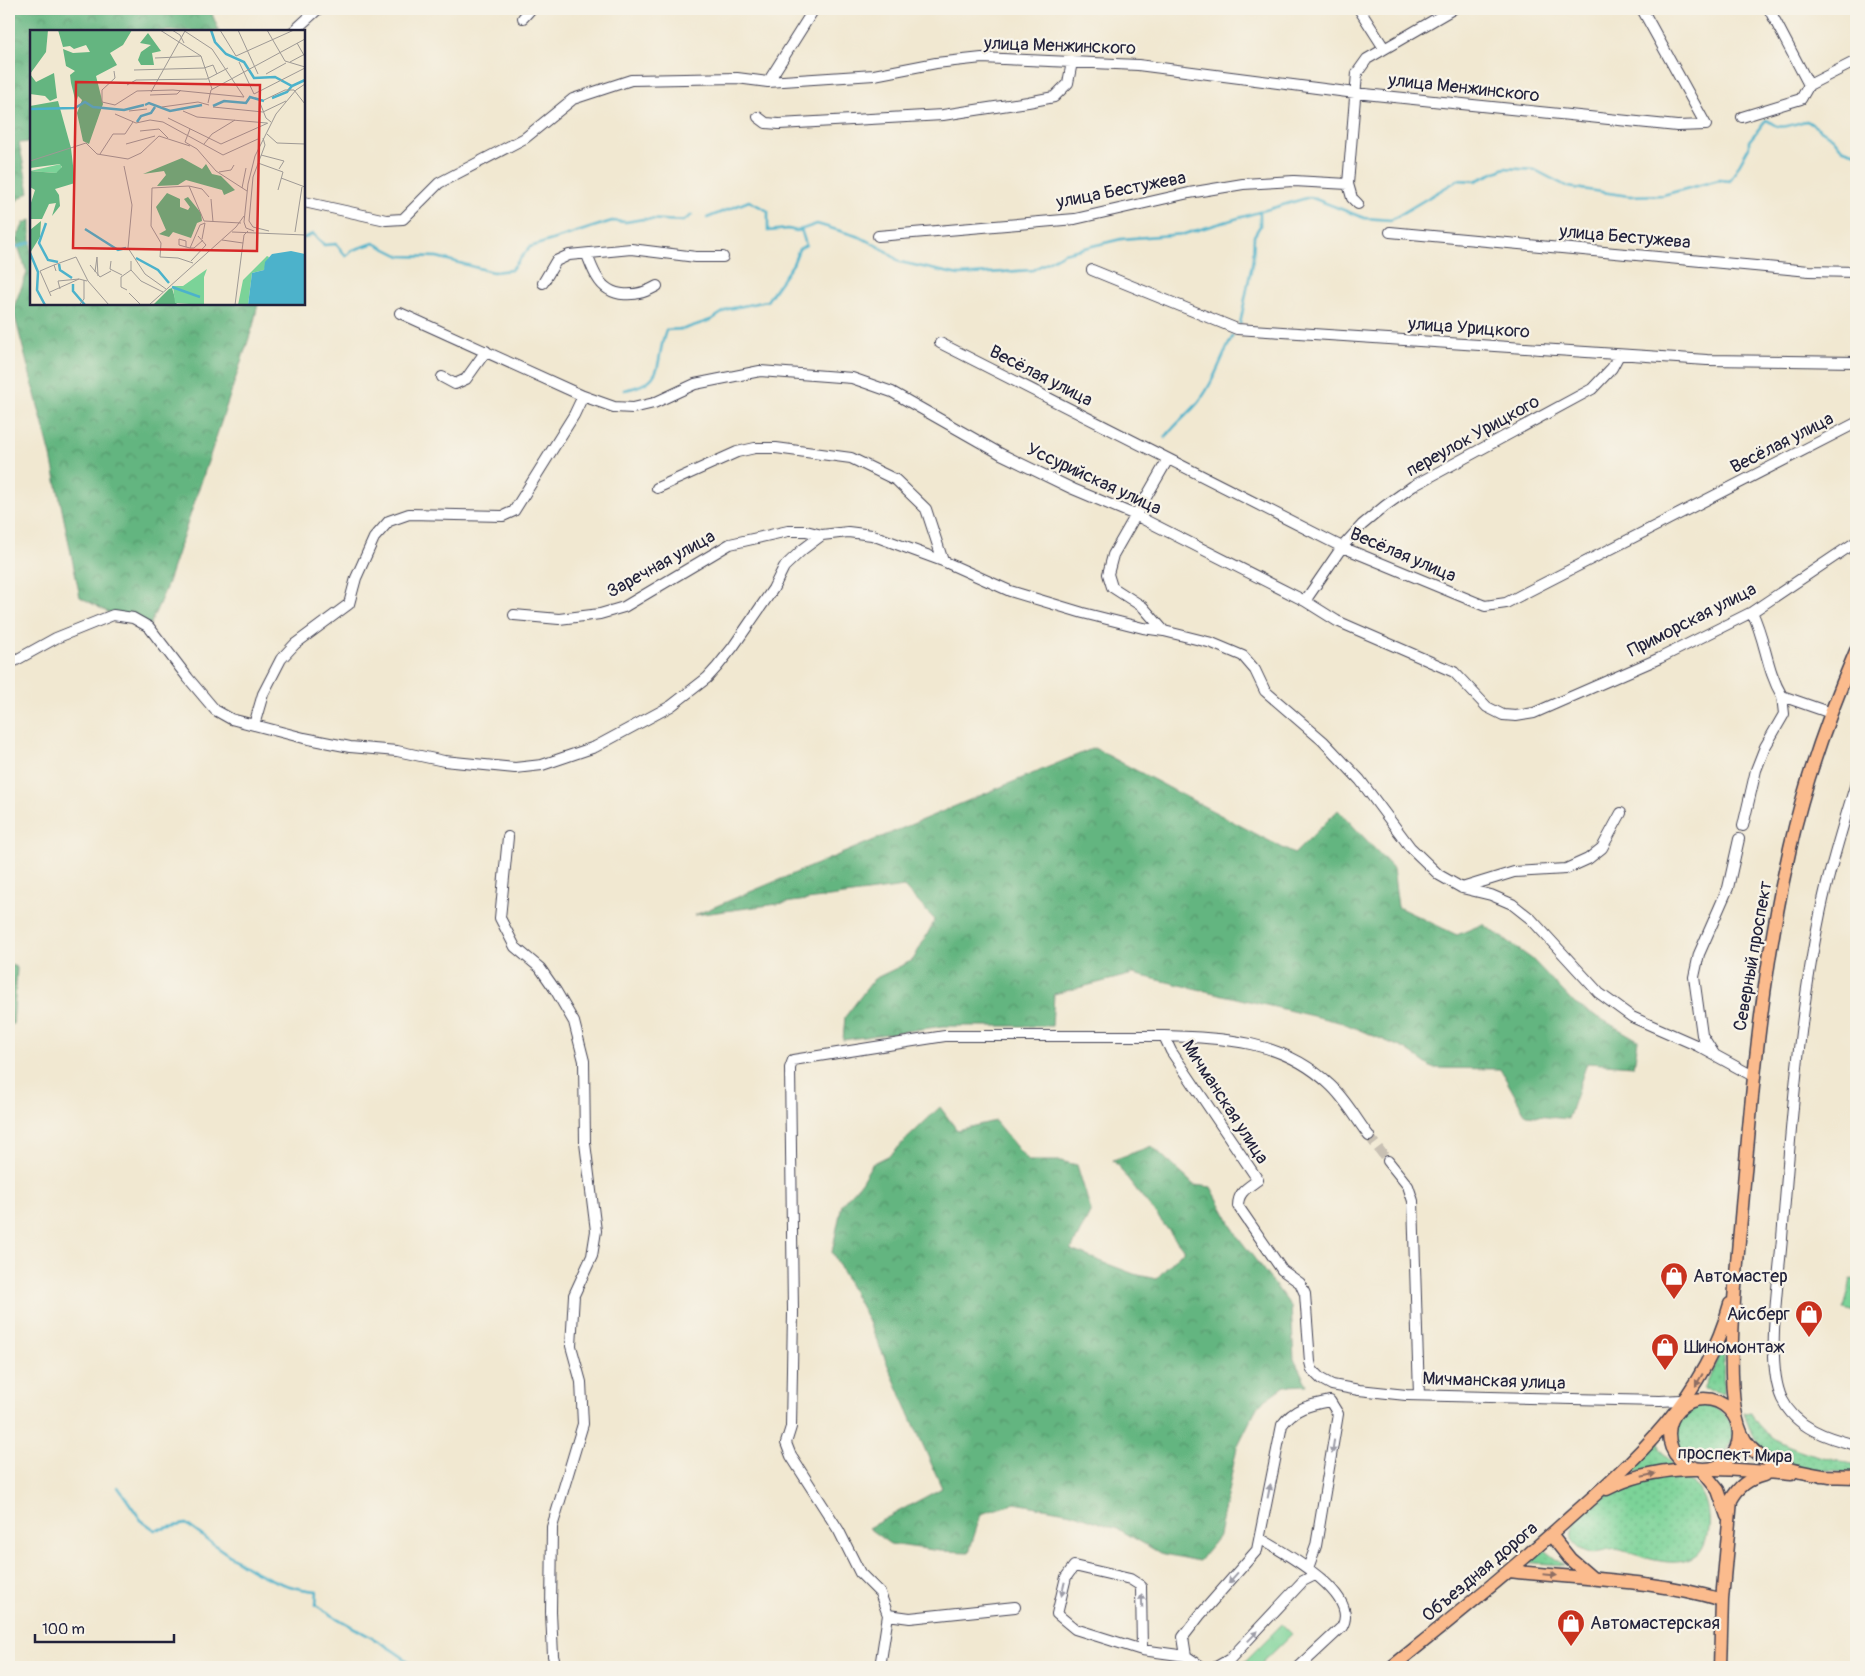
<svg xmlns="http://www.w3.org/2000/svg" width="1865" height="1676" font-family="Pangolin,sans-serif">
<defs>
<pattern id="grass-dots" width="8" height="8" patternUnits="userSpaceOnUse" patternTransform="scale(1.25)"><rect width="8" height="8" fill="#7bd398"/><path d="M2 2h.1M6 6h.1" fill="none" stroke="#6ab584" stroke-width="1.8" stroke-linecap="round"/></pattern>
<pattern id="forest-crowns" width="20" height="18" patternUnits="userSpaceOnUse" patternTransform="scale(1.25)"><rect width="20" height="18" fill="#64b580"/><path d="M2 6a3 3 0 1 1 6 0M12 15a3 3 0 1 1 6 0" fill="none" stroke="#52936a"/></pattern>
<pattern id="park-crowns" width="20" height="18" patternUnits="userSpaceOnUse" patternTransform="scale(1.25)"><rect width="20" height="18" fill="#7bd398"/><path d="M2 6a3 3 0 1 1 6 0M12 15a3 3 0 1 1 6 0" fill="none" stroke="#6ab584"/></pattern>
</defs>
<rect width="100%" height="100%" fill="#f7f3e8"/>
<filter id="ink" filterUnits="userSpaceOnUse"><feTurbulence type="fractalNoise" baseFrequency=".02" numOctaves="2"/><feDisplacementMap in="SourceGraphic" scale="10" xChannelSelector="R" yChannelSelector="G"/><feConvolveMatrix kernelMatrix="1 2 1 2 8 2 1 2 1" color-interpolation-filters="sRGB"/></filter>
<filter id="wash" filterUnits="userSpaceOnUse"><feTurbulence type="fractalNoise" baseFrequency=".0096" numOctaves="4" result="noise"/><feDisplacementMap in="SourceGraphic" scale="20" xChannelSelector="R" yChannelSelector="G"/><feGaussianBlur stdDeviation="1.12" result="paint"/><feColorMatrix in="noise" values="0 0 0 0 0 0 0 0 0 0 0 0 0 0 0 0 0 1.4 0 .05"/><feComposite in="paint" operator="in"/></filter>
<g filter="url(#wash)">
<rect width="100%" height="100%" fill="#f1e8d1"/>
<path fill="url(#grass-dots)" stroke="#4e7a6a" d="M1724,1344L1723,1393L1704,1389Z
M1674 1434a29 29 0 1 1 58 0a29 29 0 1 1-58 0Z
M1751,1412C1763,1447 1824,1457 1856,1465V1473C1804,1469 1761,1472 1744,1413Z
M1658,1440L1660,1448L1673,1466L1626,1474Z
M1670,1476C1681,1478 1693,1482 1700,1491C1712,1506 1712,1546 1694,1557C1675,1569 1643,1557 1624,1551C1609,1545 1596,1559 1581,1549C1553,1532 1595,1499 1612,1491C1630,1483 1650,1479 1670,1476Z
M1541,1547L1564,1565L1523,1562Z"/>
<path fill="url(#forest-crowns)" stroke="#436c5e" d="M9,9H210L219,31H31V142L19,143L29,192L9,206Z
M31,220V304H258L253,326L166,588L149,627L113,615L80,597L51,456L13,309L27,273L16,240L24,223Z
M1094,748L1294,854L1338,810L1393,868L1398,907L1457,935L1483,924L1532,959L1575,1004L1638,1040L1634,1066L1587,1063L1568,1119L1526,1115L1500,1069L1432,1068L1405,1049L1343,1023L1133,974L1054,994L1052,1026H943L843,1040L845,1017L874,979L913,960L935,920L904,887L695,915Z
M9,963L17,968L13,1024L9,1025Z
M940,1107L957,1130L995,1121L1028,1161H1061L1077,1165L1091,1211L1071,1250L1134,1274L1156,1279L1184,1250L1113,1160L1152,1146L1194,1185L1211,1187L1238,1237L1291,1306L1294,1359L1307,1385L1285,1386L1258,1405L1237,1447L1219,1536L1199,1561L1160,1553L1120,1530L1072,1513L1015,1503L981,1514L969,1552L940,1551L890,1544L868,1528L942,1488L867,1318L832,1252L842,1204L860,1184L872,1164L890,1155Z"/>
<path fill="url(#park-crowns)" stroke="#4e7a6a" d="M1851,1279L1856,1280V1312L1844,1309Z
M1282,1624L1292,1634L1258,1667H1239Z"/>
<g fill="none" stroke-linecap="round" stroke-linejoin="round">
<path stroke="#4cb2cb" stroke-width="2.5" d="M707,218L749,201L768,211V231L788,229L797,231L817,224L860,237L883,249L900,262L959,275L1033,270L1064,253L1121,239L1184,234L1310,197L1364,218L1391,220L1458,180L1475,181L1505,168L1535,170L1568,187L1629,196L1663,195L1719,180L1730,181L1749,147V141L1766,120C1770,121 1773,125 1777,126C1785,129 1798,122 1807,121L1833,138L1841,148L1856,153
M304,238L313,234L324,245L336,244L346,256L353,250L374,243L400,256L437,257L493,272L511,270L530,247L612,221L626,222L643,219L683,221L692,215
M9,244L18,247L31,242
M1240,324L1253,259L1254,236L1260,226V212
M624,390C667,382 654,364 666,330L684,329L711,320L728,309L767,301L793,264L799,249L806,245L801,229
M1165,438C1175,423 1190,414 1200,400C1215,381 1221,357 1233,336
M118,1487L141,1520L155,1530L186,1524C224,1552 267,1588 317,1591L316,1605C348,1627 385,1641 415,1667"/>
</g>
</g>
<g filter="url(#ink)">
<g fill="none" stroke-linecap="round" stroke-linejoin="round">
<path stroke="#c8c0b3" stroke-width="10" stroke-dasharray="10 5" stroke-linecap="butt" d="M1369,1136L1388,1161"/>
<g stroke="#414052" stroke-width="12">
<path id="minor" d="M1359,9L1384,48
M1769,9L1809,85
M523,18L531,9
M294,31L318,9
M768,82L814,9
M1809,85L1856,61
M758,117L766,123L779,124L943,115L1028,102L1054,97L1068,83L1072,62
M1742,117L1801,99L1809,85
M1348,184L1357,73L1367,59L1453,9
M304,202L386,220L403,219L439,183L525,138L573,99L631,80L737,78L768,82L874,75L936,63L982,58L1138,65L1355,93L1677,126L1706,125L1642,9
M1390,232L1809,271L1856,272
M878,236L1075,219L1189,193L1243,184L1294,181L1348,184L1352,198L1358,204
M587,255C590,262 593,271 597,277C610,300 638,297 657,286
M1092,270L1237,329L1707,360L1856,362
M543,283L556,261L569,255L631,249L696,257H723
M400,313L583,396L614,407L633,408L654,403L695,384L760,371L852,378L892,392L1001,454L1073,489L1135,515L1305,601L1337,621L1454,672L1487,707L1503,715L1516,716L1534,713L1660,658L1752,612L1856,542
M940,343L1342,547L1485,606L1506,603L1525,593L1856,423
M442,377L455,384L466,379L486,351
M1168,459L1113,555L1108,574L1112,587L1143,607L1164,631L1212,643L1243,656L1255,670L1265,691L1323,741L1360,780L1410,847L1439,875L1462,888L1491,895L1512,904L1531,919L1599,993L1632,1017L1698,1046L1753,1076
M657,488L737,452L755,448H776L851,458L896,480L926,509L943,561
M1305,601L1342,547L1362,525L1385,506L1413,486L1592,389L1612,368L1619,355
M1752,612C1766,641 1766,669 1782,696L1831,713
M514,615L559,619L600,614L624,607L730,544L788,531H806L822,535
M9,664L56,638L113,615L133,618L149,627L188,678L215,710L231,719L304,738L350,747L397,751L444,761L515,768L542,765L595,747L671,706L707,678L717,667L733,647L773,589L784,567L802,550L822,535L848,532L872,535L943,561L1010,591L1083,613L1143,628L1164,631
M254,725L263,694L281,659L295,644L349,604L356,578L374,538L389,521L409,514L503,516L514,511L574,415L583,396
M1856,783C1844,822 1832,860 1823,900C1799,1008 1791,1127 1782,1238C1779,1278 1765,1363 1782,1399C1796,1428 1827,1438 1856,1445
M1743,826L1756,770L1765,747L1784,714L1782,696
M508,837L500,918L515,947L540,968L556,991L574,1022L584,1061L585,1143L596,1231L592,1256L574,1295L571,1346L581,1382L583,1424L552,1527L551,1612L553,1656L556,1667
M1462,888L1514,872L1566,869L1588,859L1602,848L1621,813
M1164,1036C1224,1038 1283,1040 1329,1084C1345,1098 1356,1119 1369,1136
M1714,1054L1702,1035L1694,977L1699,954L1728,888L1739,839
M1388,1161L1408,1186L1413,1201L1419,1395
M1261,1539C1283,1552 1361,1594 1342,1627L1299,1667
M888,1615L910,1618L1015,1607
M1142,1650L1141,1586L1130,1579L1074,1566L1066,1577L1057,1614L1075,1629L1142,1650L1186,1656
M880,1667L888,1615L880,1593L860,1573L839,1531L791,1456L786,1443L791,1427L793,1312L790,1068L793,1060L945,1036H1164L1171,1051L1258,1180C1247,1188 1238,1192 1238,1206L1282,1270L1300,1283L1305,1294L1310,1362L1312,1370L1321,1379L1332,1385L1359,1390L1406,1395L1660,1401L1700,1399
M1202,1667L1186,1656L1183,1637L1200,1615L1257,1550L1282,1425C1294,1408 1310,1405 1330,1401L1338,1414L1316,1546L1308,1568
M1216,1667L1230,1659L1303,1581L1315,1575"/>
</g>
<g stroke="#414052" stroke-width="15">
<path id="major" d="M1669 1434a35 35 0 1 1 70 0a35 35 0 1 1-70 0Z
M1701,1469L1718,1490L1727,1516
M1821,1476L1856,1477
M1830,1477C1800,1472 1762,1468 1745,1440C1721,1404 1736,1275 1740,1230C1751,1100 1761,976 1790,848C1805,781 1829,714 1856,651
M1607,1489C1663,1459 1731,1470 1791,1474
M1551,1535L1570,1559L1591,1577
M1509,1571C1580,1579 1653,1579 1722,1600
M1392,1667C1451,1619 1510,1572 1566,1521C1636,1459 1705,1398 1730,1304
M1720,1667L1722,1600L1731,1500C1739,1486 1748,1479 1764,1475"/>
</g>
<use href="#minor" stroke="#fff" stroke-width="10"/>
<use href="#major" stroke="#fbbb8d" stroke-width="12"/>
</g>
<defs><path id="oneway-solid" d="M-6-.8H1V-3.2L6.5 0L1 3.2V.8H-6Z" transform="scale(1.25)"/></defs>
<g fill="#8e6e64">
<use href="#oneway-solid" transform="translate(1699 1380) rotate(120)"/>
<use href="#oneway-solid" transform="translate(1649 1475) rotate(-13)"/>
<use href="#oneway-solid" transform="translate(1550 1575) rotate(5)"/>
</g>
<g fill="#9c9ca7">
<use href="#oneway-solid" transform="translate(1333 1447) rotate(99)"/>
<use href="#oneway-solid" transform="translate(1269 1491) rotate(-79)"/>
<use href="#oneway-solid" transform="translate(1233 1578) rotate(131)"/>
<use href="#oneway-solid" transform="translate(1063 1589) rotate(103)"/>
<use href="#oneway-solid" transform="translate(1142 1601) rotate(-92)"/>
<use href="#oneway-solid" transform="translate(1253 1636) rotate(-46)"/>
</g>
</g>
<defs>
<g id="shop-pin" transform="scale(1.4375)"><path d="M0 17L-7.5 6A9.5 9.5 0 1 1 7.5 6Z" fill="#c8321e" stroke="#f7f3e8"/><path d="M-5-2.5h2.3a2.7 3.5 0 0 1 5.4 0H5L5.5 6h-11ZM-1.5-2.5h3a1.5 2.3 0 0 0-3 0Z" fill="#fff"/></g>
</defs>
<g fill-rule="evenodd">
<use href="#shop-pin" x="1674" y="1276"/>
<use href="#shop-pin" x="1809" y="1314"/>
<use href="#shop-pin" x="1665" y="1347"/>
<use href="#shop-pin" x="1571" y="1623"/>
</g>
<g text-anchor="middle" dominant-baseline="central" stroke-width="4.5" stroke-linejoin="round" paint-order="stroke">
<g font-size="18" fill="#22223b" stroke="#f7f3e8">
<text transform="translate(1060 46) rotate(2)">улица Менжинского</text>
<text transform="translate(1464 88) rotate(6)">улица Менжинского</text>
<text transform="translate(1121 190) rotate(-11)">улица Бестужева</text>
<text transform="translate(1625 237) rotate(5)">улица Бестужева</text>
<text transform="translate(1469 328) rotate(4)">улица Урицкого</text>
<text transform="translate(1041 376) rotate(27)">Весёлая улица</text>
<text transform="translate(1473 436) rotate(-29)">переулок Урицкого</text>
<text transform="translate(1782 443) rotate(-27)">Весёлая улица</text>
<text transform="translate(1094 479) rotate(25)">Уссурийская улица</text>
<text transform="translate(1403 555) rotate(23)">Весёлая улица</text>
<text transform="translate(661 564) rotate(-29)">Заречная улица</text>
<text transform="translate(1692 620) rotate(-27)">Приморская улица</text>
<text transform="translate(1753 956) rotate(-80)">Северный проспект</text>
<text transform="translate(1225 1102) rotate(57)">Мичманская улица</text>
<text transform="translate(1494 1381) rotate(2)">Мичманская улица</text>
<text transform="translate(1735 1455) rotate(2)">проспект Мира</text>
<text transform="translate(1480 1572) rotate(-40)">Объездная дорога</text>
</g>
<g font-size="18" fill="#22223b" stroke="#f7f3e8" text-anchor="start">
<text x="1693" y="1276">Автомастер</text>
<text x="1790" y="1314" text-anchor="end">Айсберг</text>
<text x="1684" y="1347">Шиномонтаж</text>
<text x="1590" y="1623">Автомастерская</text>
</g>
</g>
<g transform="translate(30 30)">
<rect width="275" height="275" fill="#f1e8d1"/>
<path d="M31,134L32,140L26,143L0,141Z" fill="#7bd398"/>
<path d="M2,0H18L16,22L0,44L6,52L24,43L27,68L20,71L15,66L0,64V2ZM28,0H102L93,15L80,23L87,35L66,46L73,74L59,114L53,111L47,83L52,70L48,66L46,73L41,53L40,45L45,41L36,36L33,19L43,23L60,22L56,15L44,19L40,16L33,17ZM118,3L131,21L122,23L124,35H111L108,30L111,22L121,15L110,13ZM28,71L41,118L45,153L25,159L29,165L30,176L22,186L26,173L19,174L12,189H1L0,176L5,160L0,157V141L26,143L32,137L30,134L0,138V76ZM152,128L172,139L176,134L182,144L191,146L205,160L194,165L192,160L156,150L148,155L127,156L136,145L134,141L113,144ZM137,163L150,169V177L158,180L160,177L154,169L158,167L171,183L172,191L167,193L161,208L143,202L139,207L129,204L136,200L126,177ZM11,191L10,207L0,223V200ZM142,258L147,275H123L139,259Z" fill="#64b580"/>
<path d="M237,226L239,227L234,240L222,243L218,275H208L213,250ZM177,239L174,247V275L145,273L143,256H153Z" fill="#7bd398"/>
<path d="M261,221L275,224V275H218L222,243L234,240L235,232L242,224Z" fill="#4cb2cb"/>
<path fill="none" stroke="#4cb2cb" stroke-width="2.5" d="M181,0L185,12L196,24L214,32L224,48L245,47L262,56L275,50M242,68L257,62L262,56M115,75L119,73L140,81L172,75M183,76L194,71L216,73L220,67L234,71M0,79L45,78L55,72L63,77L94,80L114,75M107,92L111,86L121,83L125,77M16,193L9,213L18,230L28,232M55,199L88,220L96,218M0,223L8,242L7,260L15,275M106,228L128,240L139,253M29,234L30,240L42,248M43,254V261L55,275M142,257L170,267"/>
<path fill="none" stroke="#9e9995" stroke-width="1" d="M130,0L171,26M142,0L150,5L154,13M153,0L182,19L214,67M190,0L206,26L264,0M208,0L228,44M237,0L255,31L275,37M267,13L275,27M171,26L182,59M125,28L171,26M209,32L224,64M260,32L275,24M104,40L174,38L183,35L187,44M84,41L85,48L72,60V72L85,75L107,61L143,60L214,67M236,44L256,33M97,55L106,50L177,49L198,38M121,62L155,1M224,64L275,38M120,65L147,64L151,60M234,70L255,60H264L275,74M178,73L181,60L275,9M230,73L236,88L241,92M132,77L168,72L179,75M183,77L233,82L256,71M99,81L117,79M153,81L167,87L237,93M85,84L106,93L120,90L133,92L193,125L228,109M138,88L191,114L238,93M160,99L155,112L167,119L186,141L217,161M110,101L129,99L138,108M237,104L247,113L275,114M233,108L235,115L223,147L219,191L223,197L239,201M96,114L125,106M174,114L182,104L205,90M70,124L83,104H95L103,92M231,125L254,131L249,139M0,131L56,113L67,124L98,129L111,123L129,106L160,116M228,133L253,142L248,160M94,136L102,175L98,218L115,244L136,259M189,142L201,140L204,135M251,148L275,157M159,156L172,159L179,167M212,158L216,138M181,169L183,192M224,201L216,198L214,192L218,154L225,126L246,84L266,60L275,54M202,202L275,205M265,202L272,157M172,209L175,193M173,210L164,218H160L170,195L175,193M192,210L213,213M156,217V211L149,209V215L156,217L160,218M46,227L58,251L79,275M81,231L80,239L92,245M101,231V240L111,251L133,262M161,231L176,215L168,206M163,233L148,228L130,227L131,213L121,196L122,158L159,156L174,191L211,193M24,235L46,227M60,235L70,247L81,241M65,242L67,227L68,246M30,259L28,251L49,249M97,260L91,257V247L101,240M20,262L49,249L57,251M99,263L111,275M21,266L10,241L24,235L26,241M50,274L54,269V250M119,275L206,197L214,186M205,275L214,205L218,201"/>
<path fill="#d62828" fill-opacity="0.15" stroke="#d62828" stroke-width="2.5" d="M46,52L230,55L227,221L43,218Z"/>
<rect width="275" height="275" fill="none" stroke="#22223b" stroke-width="2.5"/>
</g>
<rect width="1865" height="1676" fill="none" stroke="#f7f3e8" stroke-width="30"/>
<path d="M35 1634v8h139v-8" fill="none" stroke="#22223b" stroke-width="2.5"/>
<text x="42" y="1634" font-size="15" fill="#22223b" stroke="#f7f3e8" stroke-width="4" paint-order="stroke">100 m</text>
</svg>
